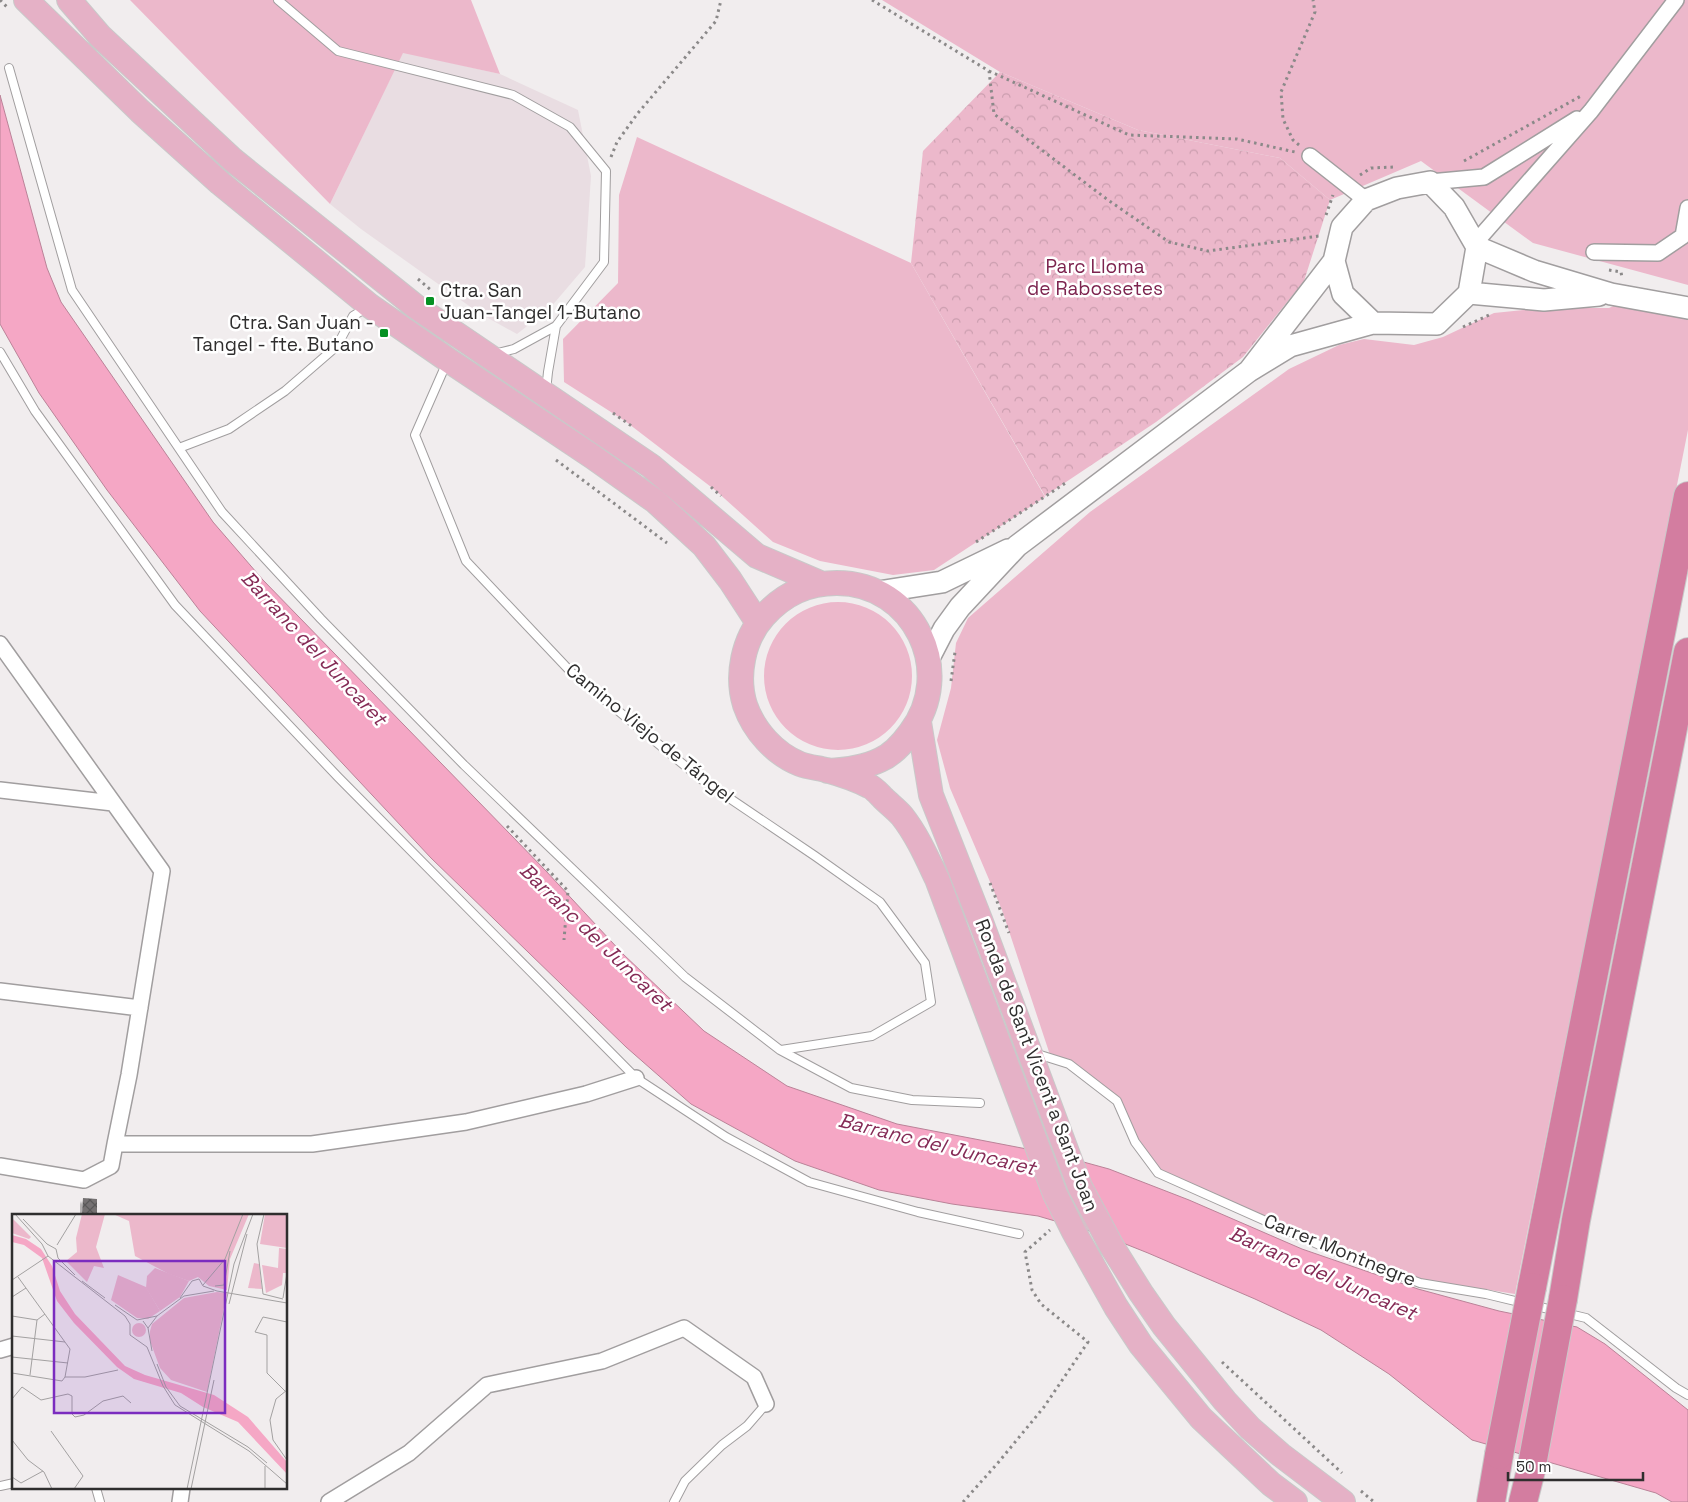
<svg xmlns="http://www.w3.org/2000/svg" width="1688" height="1502" font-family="'Space Grotesk',sans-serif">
<defs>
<pattern id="park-crowns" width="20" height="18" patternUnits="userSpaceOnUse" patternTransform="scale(1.25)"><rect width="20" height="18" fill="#ecb8cb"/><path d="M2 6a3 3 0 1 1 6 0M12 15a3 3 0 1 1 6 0" fill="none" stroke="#cb9eaf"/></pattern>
<pattern id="building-cross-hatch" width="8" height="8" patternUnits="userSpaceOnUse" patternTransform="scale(1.25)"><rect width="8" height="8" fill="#747172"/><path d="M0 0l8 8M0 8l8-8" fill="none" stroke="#5a5859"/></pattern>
<filter id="shadow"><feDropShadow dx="-4.5" dy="4.5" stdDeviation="1" flood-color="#0004"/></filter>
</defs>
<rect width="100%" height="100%" fill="#f1edee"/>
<path fill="#e9dde2" d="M403,52L500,74L578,110L591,176L585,267L550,308L517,334L479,313L361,229L330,204Z"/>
<path fill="#ecb8cb" d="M130,0H471L500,74L403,53L330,204Z
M882,0H1688V285L1533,243L1421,161L1330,200L1280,158L1138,130L1000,72Z
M637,137L911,263L1045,497L934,570L893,575L820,561L773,542L715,490L625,421L564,382L563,339L618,283L619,195Z
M1624,301L1688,316V430L1515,1294L1420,1279L1324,1247L1158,1173L1135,1142L1117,1101L1069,1064L1051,1058L1002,910L950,788L937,740L951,688L956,643L968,618L1090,512L1289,369L1339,345L1364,339L1414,345L1443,337L1494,313L1544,308H1609Z
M764 676a74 74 0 1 1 148 0a74 74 0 1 1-148 0Z"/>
<path fill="url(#park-crowns)" d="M1000,72L1138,130L1280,158L1330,200L1304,281L1243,357L1156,422L1045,496L911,263L923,151Z"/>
<path fill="#f5a7c5" stroke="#ba8398" d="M0,95L47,268L61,302L213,522L263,580L546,871L623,954L704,1031L787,1086L897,1124L1058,1155L1109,1169L1189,1200L1302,1249L1418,1289L1499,1311L1577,1327L1605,1344L1688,1410V1502H1672L1656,1493L1472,1440L1389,1374L1321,1330L1255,1299L1148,1253L1103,1235L1038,1216L952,1204L879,1190L795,1161L691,1104L626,1047L431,858L200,611L107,490L39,393L0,324Z"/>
<path fill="url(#building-cross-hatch)" filter="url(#shadow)" d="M83,1198L97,1199V1216H82Z"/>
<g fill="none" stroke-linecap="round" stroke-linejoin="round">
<g stroke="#a19e9f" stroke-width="10">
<path id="service" d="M278,0L338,51L513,95L570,127L606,171L604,262L556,326L514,349L494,354
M9,68L72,290L222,512L321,619L464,765L685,977L780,1050L851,1088L912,1100L980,1103
M0,352L35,411L175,605L338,777L636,1078L726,1137L809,1182L918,1212L1019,1234
M447,362L415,435L466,561L571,672L701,779L815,856L880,902L925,963L931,1002L872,1036L781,1050
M546,391L548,372L556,326
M179,448L229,429L285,391L337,346L353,316L366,308
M1034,1053L1069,1064L1117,1101L1135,1142L1158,1173L1324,1247L1420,1283L1486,1294L1586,1318L1676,1388L1688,1395
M0,1486L14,1483
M96,1488L100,1502
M674,1502L685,1481L722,1445L747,1426L766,1404"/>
</g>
<g stroke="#a19e9f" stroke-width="18">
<path id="minor" d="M1310,156L1366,200
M1430,182L1484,177L1577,119
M1475,243L1591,111L1676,0
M1594,252L1658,253L1683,236L1688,208
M0,644L162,871L129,1075L115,1144
M0,790L113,803
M0,991L140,1008
M0,1166L84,1180L111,1166L115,1144H312L466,1122L586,1094L636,1078
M0,1350L14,1346
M180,1502L182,1488
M329,1502L409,1453L487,1385L602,1361L684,1328L754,1377L766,1404"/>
</g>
<g stroke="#a19e9f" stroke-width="24">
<path id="secondary" d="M1477,247L1534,271L1611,294L1688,308
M1334,261L1343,294L1373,323
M1469,293L1544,300L1599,295
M878,592L942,582L1008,550
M929,658L944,629L960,607L1017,546L1249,371L1290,346L1373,323L1437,324L1469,293L1477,247L1454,207L1430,182L1397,188L1366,200L1342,227L1334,261L1249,371"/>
</g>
<g stroke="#c9c9c9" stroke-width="26">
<path id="primary" d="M26,0L140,111L220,183L370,306L448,360L593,457L655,501L704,546L730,580L758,623
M69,0L100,36L233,160L415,306L651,466L757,556L820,583
M919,722L931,795L981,922L1080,1187L1111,1245L1141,1293L1164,1326L1225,1401L1250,1428L1281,1455L1343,1502
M828,771C846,770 863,768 880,760C892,755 902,744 910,733C957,672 914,583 837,583C807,583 784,594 764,616C743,639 736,676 745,705C754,731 775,754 800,764C808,767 818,768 826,770C840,774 856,779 869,786C874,788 879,794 883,798C889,804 897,810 902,816C917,835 927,858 937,879L1055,1194L1074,1232L1116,1307L1141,1345L1201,1418L1271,1484L1295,1502"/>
</g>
<g stroke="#c9c9c9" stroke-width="30">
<path id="motorway" d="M1532,1287L1688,496
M1563,1299L1576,1220L1688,652
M1491,1502L1499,1455
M1523,1502L1531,1470"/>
</g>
<path stroke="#8b8989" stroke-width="3" stroke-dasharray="2.5 4" stroke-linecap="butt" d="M0,0L7,7
M872,0L989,71L994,114L1108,200L1169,242L1208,251L1319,236
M989,71L1129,135L1237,139L1295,152
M1299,145L1293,140L1283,119L1281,92L1315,12L1313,0
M611,157L617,142L638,113L716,21L721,0
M1464,161L1581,96
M1360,175L1371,168L1394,167
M1326,215L1333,195
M1609,270L1621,272L1622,278
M418,279L432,291
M1463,327L1489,315
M613,413L633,427
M556,460L667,543
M711,487L721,496
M976,542L1067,482
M951,681L955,652
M507,826L568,891L564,940
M990,883L1009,933
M1222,1362L1342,1473
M1361,1491L1374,1502
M963,1502L997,1464L1044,1407L1088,1342L1041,1304L1032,1290L1025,1252L1050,1230"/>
<use href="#service" stroke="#fff" stroke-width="8"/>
<use href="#minor" stroke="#fff" stroke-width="15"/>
<use href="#secondary" stroke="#fff" stroke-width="21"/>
<use href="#primary" stroke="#e5b1c6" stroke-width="24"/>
<use href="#motorway" stroke="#d37da0" stroke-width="28"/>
<g stroke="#c9c9c9" stroke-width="30" stroke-linecap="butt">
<path id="motorway-bridge" d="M1499,1455L1532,1287
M1531,1470L1563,1299"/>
</g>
<use href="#motorway-bridge" stroke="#d37da0" stroke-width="28"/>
</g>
<g fill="#059123" stroke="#fff" stroke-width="2">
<rect x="425" y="296" width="10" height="10" rx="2.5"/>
<rect x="379" y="328" width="10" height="10" rx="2.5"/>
</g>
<g text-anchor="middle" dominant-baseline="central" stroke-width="5" stroke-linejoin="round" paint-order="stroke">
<g font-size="19" fill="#7d244f" stroke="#fff">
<text x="1095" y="266">Parc Lloma<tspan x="1095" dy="22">de Rabossetes</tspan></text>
</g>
<g font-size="19" fill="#2f2e2e" stroke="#fff" text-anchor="start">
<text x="440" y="290">Ctra. San<tspan x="440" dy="22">Juan-Tangel 1-Butano</tspan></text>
<text x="374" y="322" text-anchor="end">Ctra. San Juan -<tspan x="374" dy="22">Tangel - fte. Butano</tspan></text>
</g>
<g font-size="19" fill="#2f2e2e" stroke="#fff">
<text transform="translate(650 733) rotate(39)">Camino Viejo de Tángel</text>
<text transform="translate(1037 1065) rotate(69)">Ronda de Sant Vicent a Sant Joan</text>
<text transform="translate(1340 1250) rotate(22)">Carrer Montnegre</text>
</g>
<g font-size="20" font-style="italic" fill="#852b56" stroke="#fff">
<text transform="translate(314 648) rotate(47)">Barranc del Juncaret</text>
<text transform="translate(596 937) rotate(44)">Barranc del Juncaret</text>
<text transform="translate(937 1144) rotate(14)">Barranc del Juncaret</text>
<text transform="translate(1323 1273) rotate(24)">Barranc del Juncaret</text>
</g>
</g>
<g transform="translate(12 1214)">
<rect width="275" height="275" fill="#f1edee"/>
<path d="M70,0H93L84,33L92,54L82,52L75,68L54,47L65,38L64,24ZM101,0H237L218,45L215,76L197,72L186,63L177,67L157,60L123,42L117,7ZM253,0H275V34L248,30ZM242,49L247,50L250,75L236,74ZM106,61L134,73L148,97L136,105L125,104L99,86ZM205,78L215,79L195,178L159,166L148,154L138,127V117L140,110L172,84ZM120 116a7 7 0 1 1 14 0a7 7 0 1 1-14 0Z" fill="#ecb8cb"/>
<path d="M267,34L275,35V59H271L270,71L254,79L250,51L266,54Z" fill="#ecb8cb"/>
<path d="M0,4L19,23L17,25L0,19ZM143,54L177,67L168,83L148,97L134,74L135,62Z" fill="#ecb8cb"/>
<path d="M0,21L14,25L29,35L40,52L48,77L63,100L113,152L133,161L202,181L236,203L275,248V260L226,208L191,193L169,179L122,165L105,153L62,109L45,87L30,44L12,31L0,28Z" fill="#f5a7c5"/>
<path fill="none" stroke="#a3a1a1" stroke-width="1" d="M3,0L30,30L36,42L113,102L118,110V121L135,133L151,172L163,191L237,237L275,270M252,0L245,30L251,80L271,85M11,5L35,30L44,35L46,44L63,61M45,31L64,0M6,63L58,135L53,163M0,66L36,42M70,67L93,84M191,71L213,45L231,0M203,72L212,71L218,37M0,83L14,74M168,84L180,67L187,65L191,72L205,77L275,89M271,84L275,59M217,90L235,20M103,91L125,106L145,102M0,102L25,106M131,107L136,114L140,137M136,114L145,102L172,82L202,77M0,122L53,128M0,143L56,149M145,150L154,173L168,192L236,233L255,249M0,159L50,167L53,163H73L106,156M18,161L25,106L33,100M275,176L264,185L258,206L261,226L275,246M273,177L255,159V121L243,118L251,103L275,108M0,185L10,173L29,186L56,180L60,182V200L63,203L72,201L91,187L111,182L119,189M39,217L71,262L62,275M0,226L16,246L32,258L40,275M253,252V275M0,263L9,269L31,257M175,275L222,50L241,0M179,275L202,166"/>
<path fill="#7b2cbf" fill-opacity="0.15" stroke="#7b2cbf" stroke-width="2.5" d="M42,47H213V199H42Z"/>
<rect width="275" height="275" fill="none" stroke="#2f2e2e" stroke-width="2.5"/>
</g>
<path d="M1508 1472v8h135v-8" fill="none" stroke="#2f2e2e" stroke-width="2.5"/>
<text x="1516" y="1472" font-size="15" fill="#2f2e2e" stroke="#ffffff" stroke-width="4" paint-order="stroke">50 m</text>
</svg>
